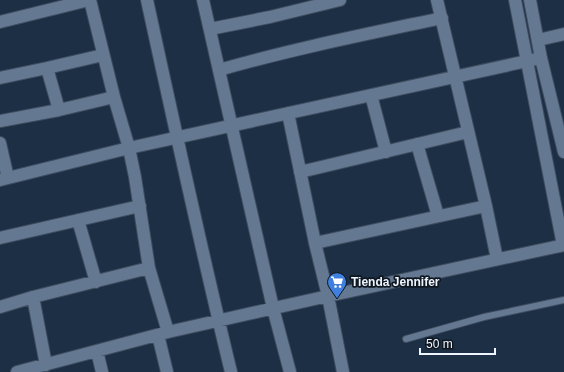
<svg xmlns="http://www.w3.org/2000/svg" width="564" height="372" font-family="Arial,sans-serif">
<rect width="100%" height="100%" fill="#1d2f45"/>
<g fill="none" stroke-linecap="round" stroke-linejoin="round">
<g stroke="#3e4c5e" stroke-width="8">
<path id="lane" d="M406,339L484,317L564,300"/>
</g>
<g stroke="#3e4c5e" stroke-width="14">
<path id="street" d="M90,0L114,97L129,148L135,177L149,268L168,332
M147,0C174,124 201,249 231,372
M203,0L273,308L290,372
M437,0L486,206L497,259
M515,0L563,245
M530,0L541,58L564,152
M0,22L89,0
M210,29L270,17L340,0
M538,40L564,34
M47,68L103,55
M219,70C292,49 367,34 442,18
M0,78L47,68L59,110
M371,95L386,152
M288,113L315,243L328,296L343,372
M0,121L59,110L114,97
M0,143L8,178
M417,144L438,216
M300,172L468,132
M0,180L129,148L541,58
M78,220L96,282
M0,238L140,206
M315,243L486,206
M33,297L46,365
M0,307L33,297L149,268
M158,335L167,372
M97,351L102,372
M17,372L168,332L328,296L564,245"/>
</g>
<use href="#lane" stroke="#647892" stroke-width="6"/>
<use href="#street" stroke="#647892" stroke-width="12"/>
</g>
<defs>
<g id="supermarket-pin" transform="scale(1)"><path d="M0 17L-7.5 6A9.5 9.5 0 1 1 7.5 6Z" fill="#3f7fe0" stroke="#0f1721"/><path d="M-6-5.5h2.5l.6 2H6L4.5 2H-2.5L-4.4-4H-6ZM-1.5 3.2a1.3 1.3 0 1 0 .1 0ZM3 3.2a1.3 1.3 0 1 0 .1 0Z" fill="#fff"/></g>
</defs>
<g fill-rule="evenodd">
<use href="#supermarket-pin" x="337" y="282"/>
</g>
<g text-anchor="middle" dominant-baseline="central" stroke-width="3.5" stroke-linejoin="round" paint-order="stroke">
<g font-size="12" font-weight="bold" fill="#eff5fe" stroke="#0f1721" text-anchor="start">
<text x="351" y="282">Tienda Jennifer</text>
</g>
</g>
<path d="M420 348v6h75v-6" fill="none" stroke="#eff5fe" stroke-width="2"/>
<text x="426" y="348" font-size="12" fill="#eff5fe" stroke="#0f1721" stroke-width="3" paint-order="stroke">50 m</text>
</svg>
